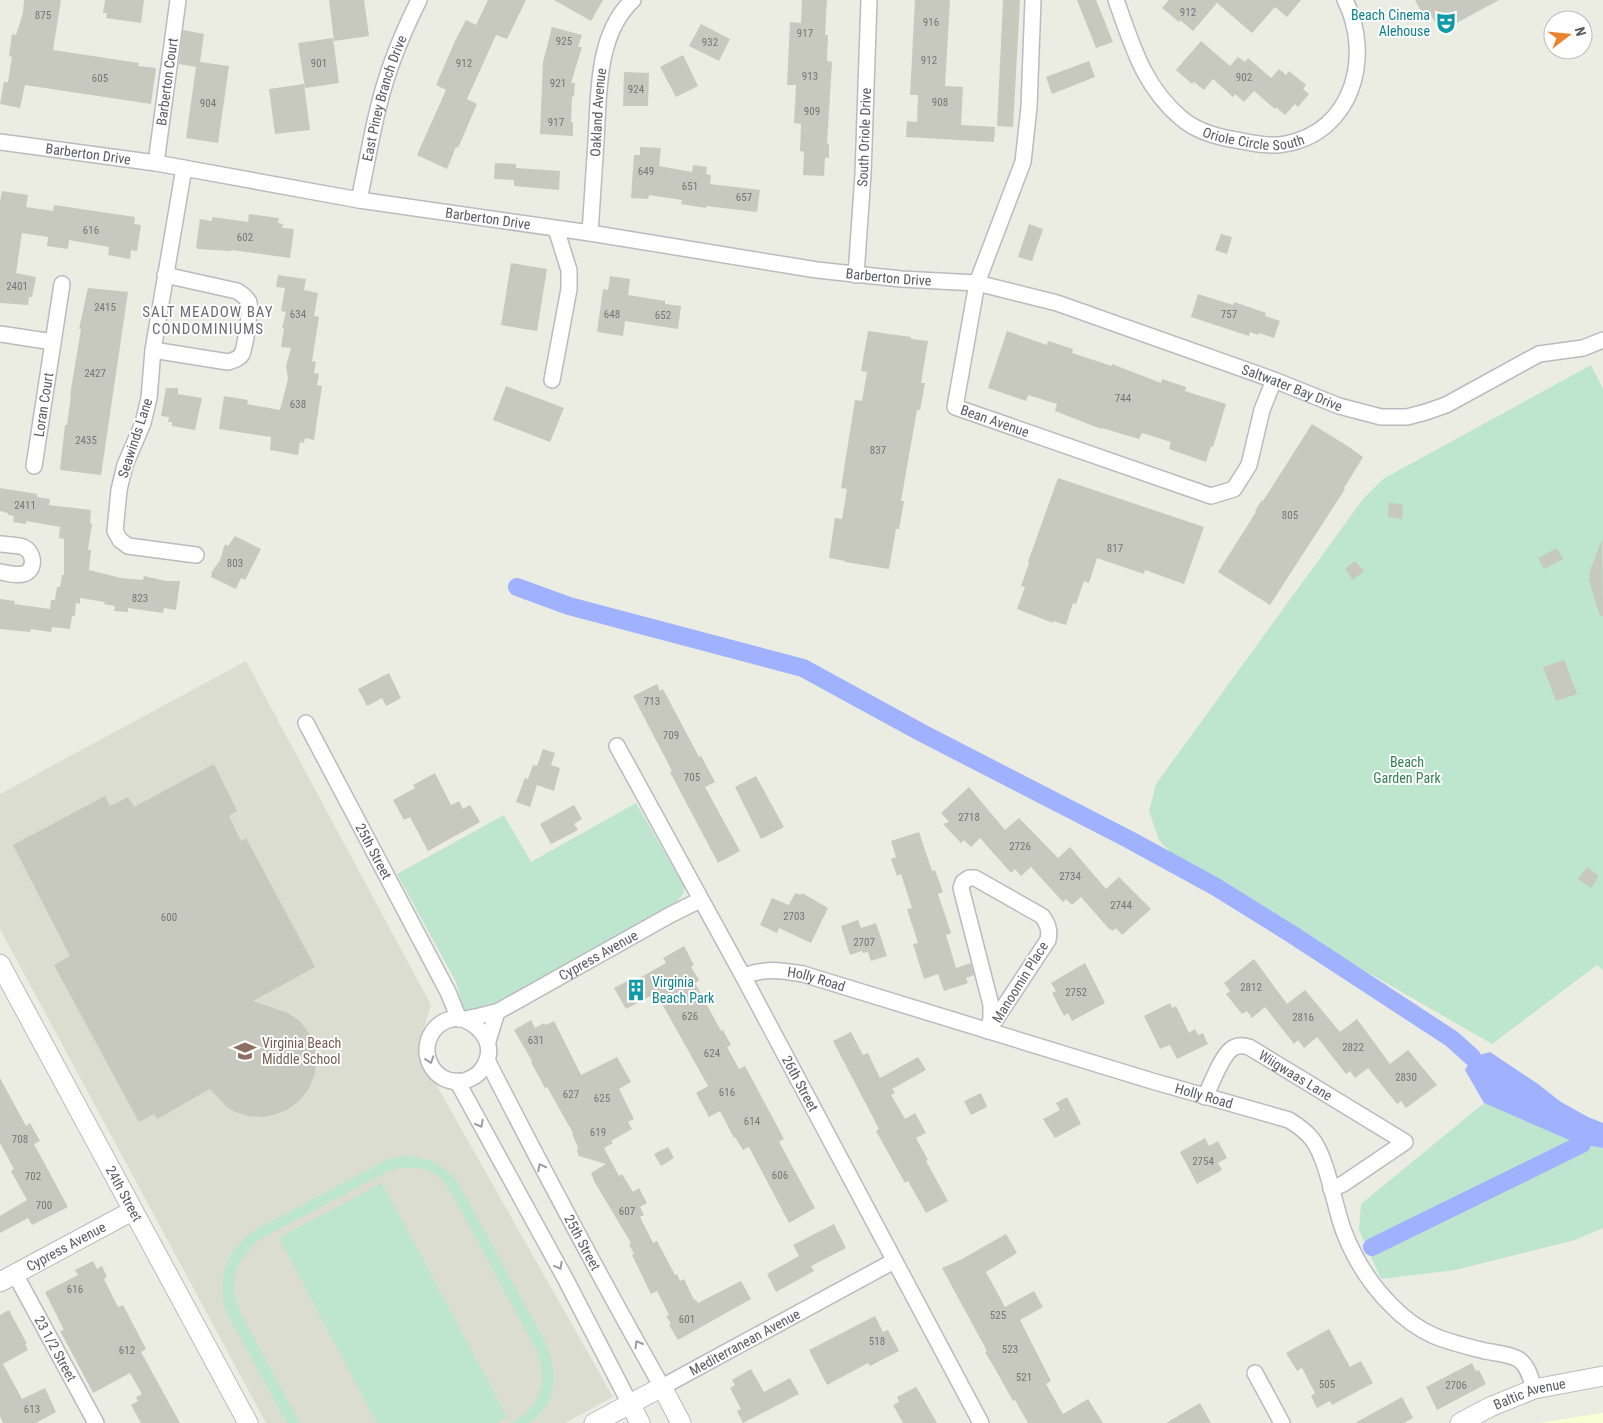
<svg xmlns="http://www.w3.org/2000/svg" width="1603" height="1423" font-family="'Roboto Condensed',sans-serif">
<rect width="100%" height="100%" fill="#ebede2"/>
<path fill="#f8fed6" d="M1603,1413V1423H1538Z"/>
<path fill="#dbddd0" d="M246,661L431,1005L422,1036L425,1065L613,1397L565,1423H266L0,929V794Z"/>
<path fill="#bee5cd" d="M1591,365L1603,389V970L1597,965L1492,1044L1183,866L1159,840L1149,811L1156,784L1363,499L1383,479Z
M636,803L684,886C685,894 681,897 675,903L480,1012L468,1014L464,1010L456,982L397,874L504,815L531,862Z
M1484,1103L1576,1143L1603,1148V1228L1575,1240L1455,1270L1381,1279L1359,1230L1361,1204Z
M407,1156C428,1158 442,1165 456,1179L544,1340C558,1371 560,1400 530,1423H511C541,1407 547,1384 538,1353L451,1192C447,1187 443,1180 438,1176C424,1166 404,1166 388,1171L257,1241C234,1263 228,1281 240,1312L300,1423H287L226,1311C217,1277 225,1254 253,1231L379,1164L391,1158Z
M382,1183L507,1417L496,1423H377L279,1238Z"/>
<path fill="#a0b1ff" d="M1490,1052L1538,1084L1561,1102L1588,1117L1603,1123V1148L1576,1143L1484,1103L1465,1070L1472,1057Z"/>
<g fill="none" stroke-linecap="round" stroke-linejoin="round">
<path stroke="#a0b1ff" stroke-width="18" d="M517,587L569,606L803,668L922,733L1130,840L1216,887L1293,935L1452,1039L1472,1057
M1372,1247L1582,1144"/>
</g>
<path fill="#c7c8be" d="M24,0H61L53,50L139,63L138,66L156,68L151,104L25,85L20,108L0,104L4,82H8L12,57L9,56L12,34L16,35L23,13Z
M105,0H144L141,23L106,18L107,13H103Z
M329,0H364L369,36L334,41Z
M488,0H526L507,39L496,35L467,99L477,104L458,148L456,147L447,169L417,155L446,90L436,85L455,41L466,20L476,25Z
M554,0H603L591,21Z
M802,0H827L825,35H828L827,61L832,62L827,144H829V158H825L824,176L803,175L804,152L800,151L801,124L794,123L796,85H787L790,22L801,23Z
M915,0H950L945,86L963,87L961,125L995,127L994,142L906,137L907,121L917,122L918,95H910Z
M1003,0H1020L1013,127L997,126Z
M1077,0H1096L1113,42L1096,48Z
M1169,0H1301L1287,17L1275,7L1252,33L1217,3L1193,31L1180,20L1179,22L1162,8Z
M1415,0H1499L1440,32L1429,11L1423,15Z
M701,24L730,39L719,61L689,46Z
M552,27L582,35L578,47H582L571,83H575L574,97L572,96L571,122H573V136L540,134L543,62Z
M183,30L204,34L200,62L229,66L218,143L186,138L196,67L179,64Z
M333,38L339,83L305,88L298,43Z
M1201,41L1230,66L1238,57L1245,62L1248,58L1271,78L1279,69L1286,75L1289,71L1306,85L1303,89L1309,94L1298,107L1295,104L1285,115L1276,107L1275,109L1254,91L1244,102L1235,94L1233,97L1213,79L1204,90L1194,82L1192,84L1176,70Z
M683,55L698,86L676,97L660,67Z
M1089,61L1095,77L1052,94L1046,77Z
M624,72L649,73L648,106H623Z
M304,84L310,130L275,134L269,89Z
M640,147L661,148L659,166L692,172L693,165L707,167L706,174L711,175L710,184L760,190L757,212L706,206V208L681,204L682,200L649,195L648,199L631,198L634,155H640Z
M495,163L516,164V168L560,171L559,190L514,186V180L494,179Z
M2,191L28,195L26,207L53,211L54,205L135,217L134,224L141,225L137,251L131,250L130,259L108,255L109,247L69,240L68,249L47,246L48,237L22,233L16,273L36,277L32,297H29L28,305L0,303V202Z
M249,214L279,218L278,223L283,224L282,228L294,229L290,258L232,250L231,251L198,249L196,247L200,219L212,221V217L248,222Z
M1029,224L1043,229L1032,261L1018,257Z
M1221,234L1232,237L1227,254L1215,250Z
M511,263L547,269L537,331L501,325Z
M278,275L306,279L304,290L318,293L314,316L319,317L312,361L316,362L314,373L319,374L317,385L322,386L314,440L305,438L304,443L300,442L298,455L270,450L271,437L219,429L224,396L248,400L247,404L280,410L288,379L286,366L291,348L281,347L284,328H282L286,312L281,311L285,288L276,287Z
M610,276L630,279L628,295L665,301V304L681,306L678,329L625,321L623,336L597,332L603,289L608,290Z
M88,288L128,292L101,475L60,470L65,425H67L71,395H70L81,329H79Z
M1198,294L1233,305L1234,302L1266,313L1265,316L1280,321L1274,338L1259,333L1258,335L1250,332L1249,336L1191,317Z
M868,331L911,337V339L928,341L921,383H925L920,410H917L901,501H904L899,529H896L889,569L845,562V561L829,558L835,518L842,519L847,489L841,488L855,400L862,401L867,372L861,371Z
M1007,331L1047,345L1048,341L1073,349L1072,353L1112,366V364L1161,383L1162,379L1186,387L1185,391L1226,404L1213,447L1211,446L1206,462L1169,449L1171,442L1142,433L1139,439L1102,428L1101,429L1055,411L1057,404L1028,395L1026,401L988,388Z
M506,386L564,408L550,442L493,420Z
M166,388H178V394L202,398L195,430L172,426V422H168L169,417L161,416Z
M1312,424L1349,447L1363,457L1344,488L1345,489L1270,605L1218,572L1256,512L1255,511L1262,500L1263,501Z
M1058,478L1204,527L1184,584L1145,570L1144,574L1097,558L1089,583L1084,581L1076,604L1073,603L1066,625L1053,621V623L1017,609L1025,587L1021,586L1029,563L1028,562Z
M0,488L37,494V497L50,499L49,505L91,510L90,523L92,524L88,550H91L89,570L121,578L143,580L144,576L166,581H180L176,610L164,608L163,613L128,608V612L114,611L115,606L104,604L105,602L80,598V604L76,603L75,616H72L70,629L52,627L51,632L31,629L30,632L0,629V599L15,601L14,604L50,609L51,600H55L57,587H60L62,575H64V539L59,538L60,527L26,521V524L13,522L14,516L8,515V513L0,511Z
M1389,503L1403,504L1402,519L1388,517Z
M235,536L261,549L245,580L241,578L236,589L211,577L212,574L211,573L220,560L225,544L228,546Z
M1602,539L1603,616H1600L1589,581L1590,571Z
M1557,548L1563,559L1544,569L1538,558Z
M1355,561L1364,571L1353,580L1345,569Z
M1564,660L1577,694L1556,701L1543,667Z
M389,673L401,698L386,706L382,698L367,706L358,689Z
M657,684L660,691L663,689L699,757L701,756L715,782L705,787L740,851L718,863L670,772L672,771L633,696Z
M543,749L555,753L551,765L560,768L554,791L537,785L530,807L516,802L525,778L528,779L533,765L537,766Z
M214,764L237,811L229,816L241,841L246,838L315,967L253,1001L288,1013L300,1021L311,1036L316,1054L315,1073L308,1090L299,1101L287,1110L273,1115L264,1117L249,1116L235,1112L227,1107L210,1089L157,1119L154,1114L139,1122L54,965L70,956L13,845L105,796L110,806L128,797L134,807Z
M435,773L451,805L459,801L463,809L470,805L480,822L428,851L410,817L404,820L393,800L415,788L413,785Z
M756,776L784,827L761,839L735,787Z
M969,787L1005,830L1019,818L1058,858L1070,847L1106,889L1119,877L1151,909L1122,935L1116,928L1113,931L1111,929L1110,930L1081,897L1072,905L1066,899L1063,902L1031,867L1021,876L1015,869L1011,873L980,838L971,847L964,840L961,843L943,824L949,822L941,813Z
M574,805L582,819L574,824L578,830L551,844L540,824Z
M919,832L932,871L935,870L943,892L938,894L951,933L946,935L956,968L971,963L974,975L966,978L968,983L944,991L938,974L924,979L913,944L918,943L907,909L912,908L901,874L897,876L891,859L896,857L891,841Z
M1587,867L1599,876L1591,888L1578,879Z
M795,893L801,895L802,893L828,908L811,943L779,928L777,933L760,925L772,898L789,905Z
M858,920L861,928L876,923L887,956L871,961L868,952L863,953L862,951L850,955L841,926Z
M684,946L694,965L691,967L699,980L695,983L721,1031L723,1030L731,1045L727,1047L739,1069L745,1066L784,1139L779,1142L815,1208L789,1223L749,1147L743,1150L735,1137L734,1138L720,1111L709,1117L696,1093L708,1086L656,993L626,1009L614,988L633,978L634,981L666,963L663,958Z
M1254,959L1287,1004L1305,990L1340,1032L1357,1019L1390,1064L1408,1050L1437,1085L1406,1108L1401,1101L1397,1104L1368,1068L1355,1078L1350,1071L1346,1074L1317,1037L1304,1048L1298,1040L1294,1044L1265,1007L1252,1018L1247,1011L1242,1014L1226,994L1230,991L1224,983Z
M1085,963L1105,1003L1072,1021L1068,1013L1064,1016L1052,993L1056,991L1051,983Z
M1170,1003L1172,1008L1176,1006L1189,1033L1195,1029L1198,1035L1203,1033L1208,1044L1177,1059L1170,1045L1160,1049L1144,1016Z
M531,1020L535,1028L544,1023L546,1025L554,1021L581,1075L617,1057L631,1082L619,1089L634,1119L628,1122L632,1129L611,1141L613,1143L604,1148L619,1176L622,1174L633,1192L639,1188L647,1203L640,1207L644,1215L640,1217L653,1243L657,1241L675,1275L677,1274L680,1281L684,1279L694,1300L695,1299L698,1303L741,1281L751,1299L678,1340L669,1325L671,1324L666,1316L669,1315L657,1291L651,1294L632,1255L634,1254L629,1244L631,1243L594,1181L591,1173L606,1164L579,1156L577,1151L578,1147L572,1134L573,1133L547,1087L545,1088L531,1062L532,1061L514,1030Z
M851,1032L863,1055L868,1053L880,1078L918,1057L926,1070L892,1089L895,1093L891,1095L905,1119L915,1113L926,1133L916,1138L928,1160L926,1161L948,1201L926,1213L908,1181L905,1183L876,1131L879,1129L833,1041Z
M0,1078L26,1126L30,1123L40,1141L34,1144L68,1207L32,1225L28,1218L0,1233V1216L27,1200L11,1171L14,1169L0,1143Z
M981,1093L987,1107L971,1115L964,1101Z
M1067,1097L1081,1124L1055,1138L1043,1119L1060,1110L1056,1103Z
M1205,1138L1209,1146L1218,1141L1227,1158L1218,1163L1222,1170L1197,1184L1180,1152Z
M668,1147L674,1158L661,1166L654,1154Z
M834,1224L846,1248L811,1266L814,1271L776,1292L767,1274L799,1256L793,1245Z
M1006,1234L1017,1253L986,1272L1005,1307L1034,1291L1043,1307L1020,1320L1051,1381L1046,1384L1063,1414L1088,1399L1103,1423H1028L1015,1400L1013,1401L994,1367L985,1352L987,1351L942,1268L962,1259Z
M93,1261L97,1269L102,1266L107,1277L104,1279L118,1307L123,1305L146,1349L141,1352L180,1423H141L131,1405L138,1401L136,1397L142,1394L130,1373L93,1393L80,1368L60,1331L64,1330L45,1292L78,1275L75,1270Z
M9,1310L27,1344H25L28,1350L3,1364L22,1399L45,1388L56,1412L36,1423H3L0,1416V1315Z
M875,1316L883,1332L888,1330L899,1351L870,1366L868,1363L827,1385L809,1350Z
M1329,1329L1350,1367L1361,1361L1373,1383L1332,1405L1330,1401L1317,1408L1311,1396L1315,1393L1302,1368L1297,1371L1286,1353Z
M1472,1363L1476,1371L1479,1370L1486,1384L1437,1410L1426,1387Z
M751,1369L764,1392L790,1378L799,1394L743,1423L737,1411L741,1409L730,1388L735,1385L732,1380Z
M916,1387L921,1395L937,1423H903L893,1405L899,1402L897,1397Z
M1402,1397L1413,1418L1404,1423H1355Z
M1200,1403L1211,1423H1166Z"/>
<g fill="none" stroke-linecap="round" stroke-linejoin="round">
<g stroke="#babac1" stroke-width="18">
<g id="minor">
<path id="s1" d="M1033,0L1029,107L1023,162L977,283L955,407L1211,496L1234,489L1249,465L1262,410L1274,380"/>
<path id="s2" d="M1116,0C1132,44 1143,86 1181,118C1196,131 1217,137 1236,140C1253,143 1269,147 1285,144C1353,132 1373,56 1345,0"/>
<path id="s3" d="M0,142L156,163L359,200L590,233L817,270L901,279L977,283L1057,303L1274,380L1339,406L1381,417H1407L1426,412L1446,405L1539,354L1583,348L1603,340"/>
<path id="s4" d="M156,163L178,0"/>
<path d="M184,168L153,350L149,398L143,423L125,465L119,490L115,531L120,540L128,546L196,555"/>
<path id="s5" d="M359,200C366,168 371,136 379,105C388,68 402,34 419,0"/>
<path id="s6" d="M590,233C592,202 594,172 596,141C599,95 596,34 633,0"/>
<path id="s7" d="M856,275L863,174L869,0"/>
<path d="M0,334L53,342"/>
<path d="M153,350L228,362C234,360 239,359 242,354C245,347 251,309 249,302C246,297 242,294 237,291L165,275"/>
<path d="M552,380L569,289V270L556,229"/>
<path id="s8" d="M34,466L62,284"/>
<path d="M0,544C7,545 17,545 23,547C35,552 36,571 23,574C16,576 7,573 0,572"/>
<path id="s9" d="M306,723L448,992L459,1019"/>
<path id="s10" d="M617,746L743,976L981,1423"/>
<path d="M969,878H975L1042,916C1048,924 1050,930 1048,940L988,1031L991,1018V1005L961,888L963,882Z"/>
<path id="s11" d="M743,976C766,968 779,970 803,974L1152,1081L1289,1120C1297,1125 1306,1131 1312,1139C1328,1160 1334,1206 1344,1232C1355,1260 1370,1284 1391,1305C1421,1336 1445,1341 1485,1351C1496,1353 1509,1354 1518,1359C1528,1365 1531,1379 1534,1389"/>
<path id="s12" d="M497,1012L670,915L700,900"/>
<path d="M463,1019C514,1041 479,1096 443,1078C434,1073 428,1063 427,1053C426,1038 435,1022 452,1019C455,1018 459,1019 463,1019C474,1018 486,1014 497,1012L488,1041"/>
<path id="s13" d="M487,1060C543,1170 601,1279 662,1387L894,1261"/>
<path d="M457,1081L566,1280L630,1404"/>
<path id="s14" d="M1205,1097C1211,1085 1222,1054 1233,1048C1238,1045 1243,1045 1249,1047L1405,1142L1343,1184L1331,1189"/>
<path id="s15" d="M15,1274L96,1423"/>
<path d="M1255,1373L1282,1423"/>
</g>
</g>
<g stroke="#babac1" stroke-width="21">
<g id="tertiary">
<path id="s16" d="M0,964L248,1423"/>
<path id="s17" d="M0,1282L132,1211"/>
<path d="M630,1404L640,1423"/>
<path d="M594,1423L662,1387L681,1423"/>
<path id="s18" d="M1460,1423L1490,1407L1534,1389L1603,1376"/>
</g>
</g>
<use href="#minor" stroke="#fff" stroke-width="15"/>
<use href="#tertiary" stroke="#fff" stroke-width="19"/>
</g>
<defs><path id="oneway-chevron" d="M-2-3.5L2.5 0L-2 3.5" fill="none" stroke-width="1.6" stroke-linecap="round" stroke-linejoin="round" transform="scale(1.25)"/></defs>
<g stroke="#9c9da1">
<use href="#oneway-chevron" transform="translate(430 1060) rotate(71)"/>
<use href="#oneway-chevron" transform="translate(480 1124) rotate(62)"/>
<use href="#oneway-chevron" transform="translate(541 1167) rotate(-117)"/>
<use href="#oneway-chevron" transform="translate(559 1266) rotate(61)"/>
<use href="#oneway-chevron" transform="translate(638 1344) rotate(-120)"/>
</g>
<defs>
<g id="theatre-bare" transform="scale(1.725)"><path d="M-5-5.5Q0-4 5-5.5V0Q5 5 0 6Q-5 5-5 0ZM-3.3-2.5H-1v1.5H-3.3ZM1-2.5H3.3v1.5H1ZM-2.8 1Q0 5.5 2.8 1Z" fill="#0f9aa8" stroke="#fff" stroke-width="2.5" paint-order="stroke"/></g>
<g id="building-bare" transform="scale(1.725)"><path d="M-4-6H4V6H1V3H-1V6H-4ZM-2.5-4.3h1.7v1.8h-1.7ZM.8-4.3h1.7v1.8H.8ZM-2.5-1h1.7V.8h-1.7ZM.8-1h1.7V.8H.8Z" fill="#0f9aa8" stroke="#fff" stroke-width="2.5" paint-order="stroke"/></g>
<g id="school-bare" transform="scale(1.725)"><path d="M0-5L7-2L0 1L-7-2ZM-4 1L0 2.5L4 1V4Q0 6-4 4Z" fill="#8d6e63" stroke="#fff" stroke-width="2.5" paint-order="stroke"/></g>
</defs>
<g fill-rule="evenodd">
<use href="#theatre-bare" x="1446" y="23"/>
<use href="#building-bare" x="636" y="990"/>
<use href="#school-bare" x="245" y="1051"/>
</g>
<g text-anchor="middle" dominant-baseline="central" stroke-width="4" stroke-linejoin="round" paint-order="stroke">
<g font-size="11" fill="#75767a">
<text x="1188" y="12">912</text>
<text x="43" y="15">875</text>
<text x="931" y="22">916</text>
<text x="805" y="33">917</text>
<text x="564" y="41">925</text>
<text x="710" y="42">932</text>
<text x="929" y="60">912</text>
<text x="319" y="63">901</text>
<text x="464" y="63">912</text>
<text x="810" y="76">913</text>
<text x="1244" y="77">902</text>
<text x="100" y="78">605</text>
<text x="558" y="83">921</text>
<text x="636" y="89">924</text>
<text x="940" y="102">908</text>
<text x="208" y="103">904</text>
<text x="812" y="111">909</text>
<text x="556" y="122">917</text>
<text x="646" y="171">649</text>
<text x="690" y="186">651</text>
<text x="744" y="197">657</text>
<text x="91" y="230">616</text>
<text x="245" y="237">602</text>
<text x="17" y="286">2401</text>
<text x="105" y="307">2415</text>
<text x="298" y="314">634</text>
<text x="612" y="314">648</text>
<text x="1229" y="314">757</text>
<text x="663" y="315">652</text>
<text x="95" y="373">2427</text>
<text x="1123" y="398">744</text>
<text x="298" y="404">638</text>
<text x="86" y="440">2435</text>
<text x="878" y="450">837</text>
<text x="25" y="505">2411</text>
<text x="1290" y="515">805</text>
<text x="1115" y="548">817</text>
<text x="235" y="563">803</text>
<text x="140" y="598">823</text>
<text x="652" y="701">713</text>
<text x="671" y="735">709</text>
<text x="692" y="777">705</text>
<text x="969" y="817">2718</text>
<text x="1020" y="846">2726</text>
<text x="1070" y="876">2734</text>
<text x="1121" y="905">2744</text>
<text x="794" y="916">2703</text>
<text x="169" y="917">600</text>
<text x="864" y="942">2707</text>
<text x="1251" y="987">2812</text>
<text x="1076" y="992">2752</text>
<text x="690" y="1016">626</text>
<text x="1303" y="1017">2816</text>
<text x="536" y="1040">631</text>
<text x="1353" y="1047">2822</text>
<text x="712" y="1053">624</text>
<text x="1406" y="1077">2830</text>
<text x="727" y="1092">616</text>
<text x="571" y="1094">627</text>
<text x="602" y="1098">625</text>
<text x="752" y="1121">614</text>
<text x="598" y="1132">619</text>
<text x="20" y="1139">708</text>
<text x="1203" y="1161">2754</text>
<text x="780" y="1175">606</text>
<text x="33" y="1176">702</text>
<text x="44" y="1205">700</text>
<text x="627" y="1211">607</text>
<text x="75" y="1289">616</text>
<text x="998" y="1315">525</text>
<text x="687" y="1319">601</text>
<text x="877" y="1341">518</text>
<text x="1010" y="1349">523</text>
<text x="127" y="1350">612</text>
<text x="1024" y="1377">521</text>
<text x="1327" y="1384">505</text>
<text x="1456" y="1385">2706</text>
<text x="32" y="1409">613</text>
</g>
<g font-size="14" fill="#0d838f" stroke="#fff" text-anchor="end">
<text x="1430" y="15">Beach Cinema<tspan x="1430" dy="16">Alehouse</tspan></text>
<text x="652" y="982" text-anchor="start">Virginia<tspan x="652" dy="16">Beach Park</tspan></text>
</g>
<g font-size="14" fill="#5a5b63" stroke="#fff">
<text stroke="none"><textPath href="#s4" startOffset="82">Barberton Court</textPath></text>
<text stroke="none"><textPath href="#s5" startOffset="105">East Piney Branch Drive</textPath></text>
<text stroke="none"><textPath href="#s6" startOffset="121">Oakland Avenue</textPath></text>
<text stroke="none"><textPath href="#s2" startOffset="214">Oriole Circle South</textPath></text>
<text stroke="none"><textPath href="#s7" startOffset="138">South Oriole Drive</textPath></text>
<text stroke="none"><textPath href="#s3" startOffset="89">Barberton Drive</textPath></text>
<text stroke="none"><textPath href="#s3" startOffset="494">Barberton Drive</textPath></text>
<text stroke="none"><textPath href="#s3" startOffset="899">Barberton Drive</textPath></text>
<text stroke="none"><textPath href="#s3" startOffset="1320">Saltwater Bay Drive</textPath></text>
<text stroke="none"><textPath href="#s8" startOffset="62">Loran Court</textPath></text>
<text stroke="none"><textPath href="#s1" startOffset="460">Bean Avenue</textPath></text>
<text transform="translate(135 438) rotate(-72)">Seawinds Lane</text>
<text stroke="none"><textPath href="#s9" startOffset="145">25th Street</textPath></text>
<text stroke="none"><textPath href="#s12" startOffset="116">Cypress Avenue</textPath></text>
<text stroke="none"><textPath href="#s11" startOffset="75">Holly Road</textPath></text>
<text transform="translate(1020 982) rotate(-58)">Manoomin Place</text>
<text stroke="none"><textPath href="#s14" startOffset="128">Wiigwaas Lane</textPath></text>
<text stroke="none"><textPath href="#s10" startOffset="384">26th Street</textPath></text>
<text stroke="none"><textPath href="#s11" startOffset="480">Holly Road</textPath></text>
<text stroke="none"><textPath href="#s16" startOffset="261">24th Street</textPath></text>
<text stroke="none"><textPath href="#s13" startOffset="206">25th Street</textPath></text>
<text stroke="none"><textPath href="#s17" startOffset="75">Cypress Avenue</textPath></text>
<text stroke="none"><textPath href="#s13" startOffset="465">Mediterranean Avenue</textPath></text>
<text stroke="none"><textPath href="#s15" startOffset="85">23 1/2 Street</textPath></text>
<text stroke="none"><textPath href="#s18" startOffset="76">Baltic Avenue</textPath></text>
</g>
<g font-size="14" fill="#338154" stroke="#fff">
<text x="1407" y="762">Beach<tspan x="1407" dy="16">Garden Park</tspan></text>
</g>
<g font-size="14" fill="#785e54" stroke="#fff" text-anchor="start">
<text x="262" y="1043">Virginia Beach<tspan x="262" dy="16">Middle School</tspan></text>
</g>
<g font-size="15" letter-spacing="1" fill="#6b6c75" stroke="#fff">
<text x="208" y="312">SALT MEADOW BAY<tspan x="208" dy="17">CONDOMINIUMS</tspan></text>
</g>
</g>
<g transform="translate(1568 35) rotate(74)"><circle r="24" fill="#ffffff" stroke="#bdbdc1"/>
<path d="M0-4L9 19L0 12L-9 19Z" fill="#ea832b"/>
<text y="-8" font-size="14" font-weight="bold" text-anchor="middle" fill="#5a5b63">N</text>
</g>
</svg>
